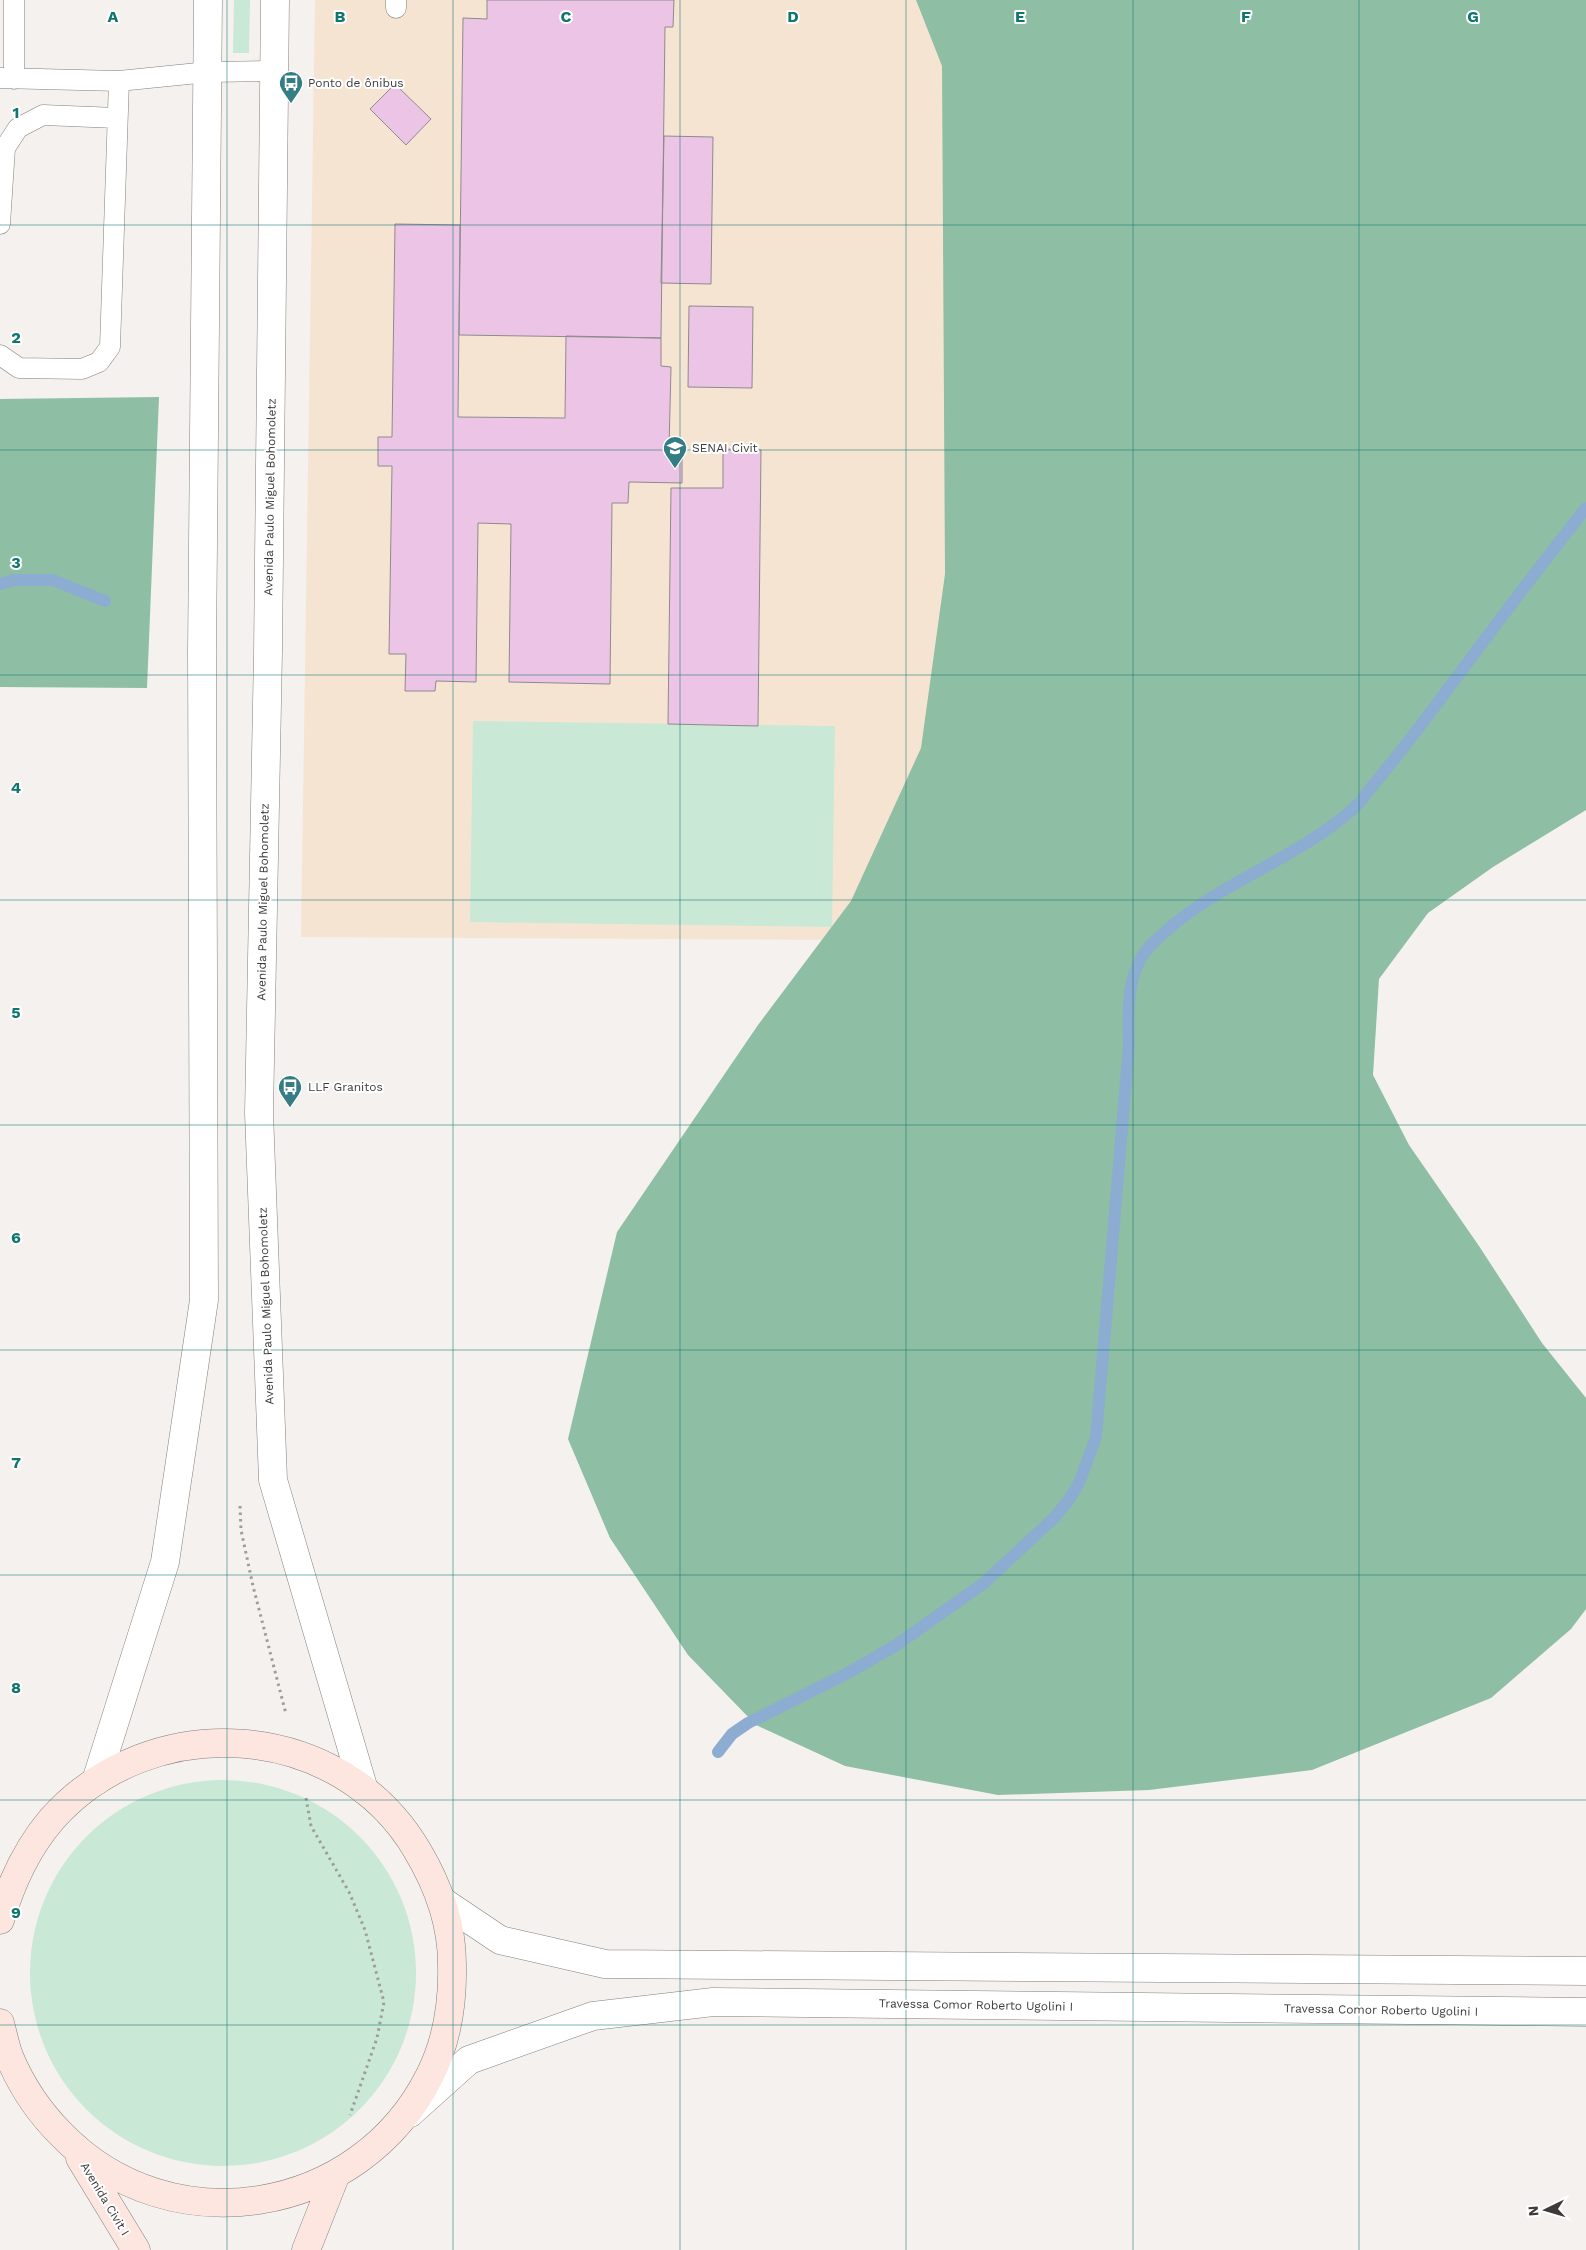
<svg xmlns="http://www.w3.org/2000/svg" width="1586" height="2250" font-family="'Work Sans',sans-serif">
<rect width="100%" height="100%" fill="#f5f1ee"/>
<path fill="#f6e4d3" d="M315,0H1050L1035,941L301,937Z"/>
<path fill="#c9e8d6" d="M234,0H250L249,53H233Z
M473,721L835,726L832,927L470,922Z
M30 1973a193 193 0 1 1 386 0a193 193 0 1 1-386 0Z"/>
<path fill="#8ebea3" d="M916,0H1586V810L1493,867L1428,913L1379,979L1373,1075L1409,1145L1479,1246L1542,1343L1586,1398V1609L1571,1629L1491,1698L1312,1770L1149,1790L998,1795L845,1766L756,1725L688,1655L610,1538L568,1439L617,1232L758,1025L851,901L921,748L945,574L942,66Z
M159,397L147,688L0,687V399Z"/>
<g fill="none" stroke-linecap="round" stroke-linejoin="round">
<path stroke="#8dacd1" stroke-width="12" d="M0,584L14,580H53L105,601
M718,1752L732,1734L748,1723L848,1673L895,1646L984,1583L1054,1518L1068,1501L1079,1483L1096,1437L1129,1045C1128,1012 1126,970 1151,945C1208,886 1291,863 1352,810C1360,803 1367,793 1374,784C1397,757 1418,729 1439,701C1487,636 1536,571 1586,508"/>
</g>
<path fill="#ecc4e5" stroke="#8e8a8d" d="M487,0H674L673,27H665L661,338L459,335L463,18L487,19Z
M395,84L431,119L406,145L370,109Z
M664,136L713,137L711,284L661,283Z
M395,224L460,225L458,417L565,418L566,336L661,338V366L671,367L669,448L682,449V483L629,482L628,503H612L610,684L509,682L511,524L478,523L476,682L436,681L435,691H405L406,654H389L392,466H378V437H392Z
M689,306L753,307L752,388L688,387Z
M723,449L761,450L758,726L668,724L671,488H723Z"/>
<g fill="none" stroke-linecap="round" stroke-linejoin="round">
<g stroke="#837f7c" stroke-width="21">
<path id="service" d="M14,0V79
M396,8V0
M0,78L119,81L208,72L274,71
M0,224L5,148L18,128L43,115L117,118
M0,355L19,368L82,369L99,362L110,347L119,81"/>
</g>
<g stroke="#837f7c" stroke-width="29">
<path id="minor" d="M442,1901L500,1940L605,1964L1586,1971
M410,2113L469,2060L593,2016L713,2002L1586,2012"/>
</g>
<g stroke="#837f7c" stroke-width="29">
<path id="tertiary" d="M275,0L268,652L259,1113L273,1480L364,1790
M96,1781L165,1562L204,1300L202,652L208,0"/>
</g>
<g stroke="#837f7c" stroke-width="29">
<path id="secondary" d="M0,1920C11,1883 27,1848 52,1819C152,1707 340,1720 417,1850C438,1885 452,1923 452,1964C453,2003 447,2041 430,2075C360,2216 170,2247 61,2134C39,2112 21,2085 9,2056C5,2045 3,2034 0,2023
M80,2158L136,2250
M306,2250L336,2174"/>
</g>
<path stroke="#9f9c9a" stroke-width="3" stroke-dasharray="2.5 4" stroke-linecap="butt" d="M240,1506L241,1530L253,1586L286,1714
M306,1798L311,1826L349,1892L365,1930L384,2002L377,2038L350,2115"/>
<use href="#service" stroke="#fff" stroke-width="20"/>
<use href="#minor" stroke="#fff" stroke-width="28"/>
<use href="#tertiary" stroke="#fff" stroke-width="28"/>
<use href="#secondary" stroke="#fde6df" stroke-width="28"/>
</g>
<path fill="none" stroke="#0f766e" stroke-width="1" stroke-opacity="0.55" d="M227,0V2250M453,0V2250M680,0V2250M906,0V2250M1133,0V2250M1359,0V2250M0,225H1586M0,450H1586M0,675H1586M0,900H1586M0,1125H1586M0,1350H1586M0,1575H1586M0,1800H1586M0,2025H1586"/>
<defs>
<g id="bus-pin" transform="scale(1.25)"><path d="M0 17L-7.5 6A9.5 9.5 0 1 1 7.5 6Z" fill="#357d84" stroke="#fff"/><path d="M-5-6H5V4H4V6H2V4H-2V6H-4V4H-5ZM-3.5-4V0h7V-4ZM-3.5 1.2v1.5H-2V1.2ZM2 1.2v1.5H3.5V1.2Z" fill="#fff"/></g>
<g id="university-pin" transform="scale(1.25)"><path d="M0 17L-7.5 6A9.5 9.5 0 1 1 7.5 6Z" fill="#357d84" stroke="#fff"/><path d="M0-5L7-2L0 1L-7-2ZM-4 1L0 2.5L4 1V4Q0 6-4 4Z" fill="#fff"/></g>
</defs>
<g fill-rule="evenodd">
<use href="#bus-pin" x="291" y="83"/>
<use href="#university-pin" x="675" y="448"/>
<use href="#bus-pin" x="290" y="1087"/>
</g>
<g text-anchor="middle" dominant-baseline="central" stroke-width="4" stroke-linejoin="round" paint-order="stroke">
<g font-size="12" fill="#3d3b3a" stroke="#fff" text-anchor="start">
<text x="308" y="83">Ponto de ônibus</text>
<text x="692" y="448">SENAI Civit</text>
<text x="308" y="1087">LLF Granitos</text>
</g>
<g font-size="12" fill="#3d3b3a" stroke="#fff">
<text transform="translate(270 497) rotate(-89)">Avenida Paulo Miguel Bohomoletz</text>
<text transform="translate(263 902) rotate(-89)">Avenida Paulo Miguel Bohomoletz</text>
<text transform="translate(266 1306) rotate(-92)">Avenida Paulo Miguel Bohomoletz</text>
<text transform="translate(976 2005) rotate(1)">Travessa Comor Roberto Ugolini I</text>
<text transform="translate(1381 2010) rotate(1)">Travessa Comor Roberto Ugolini I</text>
<text transform="translate(105 2199) rotate(59)">Avenida Civit I</text>
</g>
</g>
<g font-size="16" text-anchor="middle" font-weight="bold" fill="#0f766e" stroke="#fff" stroke-width="4" stroke-linejoin="round" paint-order="stroke">
<text x="113" y="22">A</text>
<text x="340" y="22">B</text>
<text x="566" y="22">C</text>
<text x="793" y="22">D</text>
<text x="1020" y="22">E</text>
<text x="1246" y="22">F</text>
<text x="1473" y="22">G</text>
<text x="16" y="118">1</text>
<text x="16" y="343">2</text>
<text x="16" y="568">3</text>
<text x="16" y="793">4</text>
<text x="16" y="1018">5</text>
<text x="16" y="1243">6</text>
<text x="16" y="1468">7</text>
<text x="16" y="1693">8</text>
<text x="16" y="1918">9</text>
</g>
<g transform="translate(1546 2210) rotate(265)" stroke="#ffffff" stroke-width="4" paint-order="stroke">
<path d="M0-4L9 19L0 12L-9 19Z" fill="#3d3b3a"/>
<text y="-8" font-size="14" font-weight="bold" text-anchor="middle" fill="#3d3b3a">N</text>
</g>
</svg>
